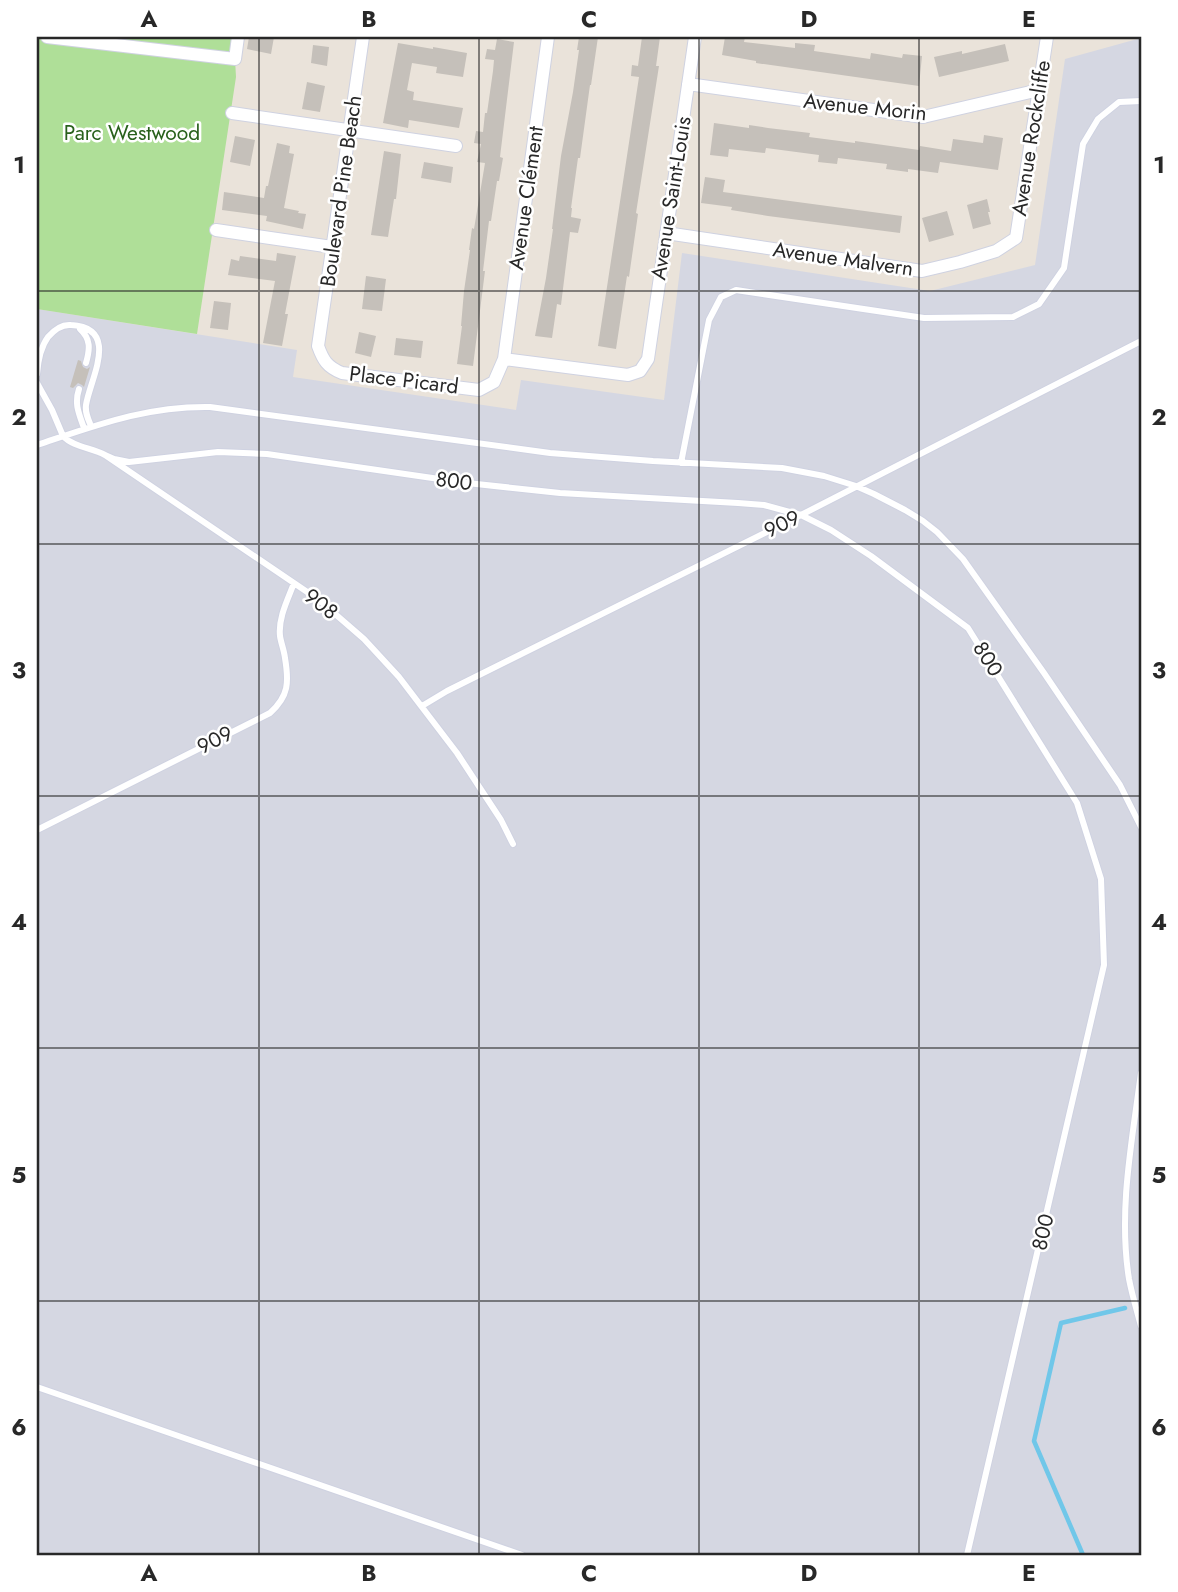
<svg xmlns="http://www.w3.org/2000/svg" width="1178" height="1592" font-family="Jost,sans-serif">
<rect width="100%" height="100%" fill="#eae3da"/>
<path fill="#d5d7e2" d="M1141,38V1555H37V309L297,350L293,377L516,410L521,380L664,400L682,253L930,291L1035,265L1065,59Z"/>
<path fill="#afdf98" d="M37,37H238L235,59L236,77L197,334L37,309Z"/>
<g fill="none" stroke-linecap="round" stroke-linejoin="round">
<path stroke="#70c7e9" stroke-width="4.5" d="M1083,1555L1034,1441L1061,1323L1125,1308"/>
</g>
<path fill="#c5c0ba" d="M249,37H274L271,54L247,49Z
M579,37H598L591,85H590L580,158H578L571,208H572L571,217L581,219L578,233L570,232L561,305L557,304L552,338L535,336L546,278L553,229H552L561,156L573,92L579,50H577Z
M642,37H660L656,66H659L636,213L638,214L629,277L627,276L616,349L598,346L639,77L631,76L632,65L638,66Z
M725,37H745L744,42L795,48V43L815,45L814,51L870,59L871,53L902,58L903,54L922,56L919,86L756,63V61L722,55Z
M497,39L514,42L500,157L503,158L499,181H497L491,221H489L483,271H485L473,366L457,364L462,326H461L464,291L470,250H469L472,228L474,229L485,163L477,162L481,144L474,143L476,131L483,132L485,113H487L493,71L494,60L485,59L487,49L495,50Z
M398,43L433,49V47L467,53L463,77L436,73L437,67L412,63L407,90L414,92L413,100L463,108L459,128L409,120L408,128L383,123Z
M1005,44L1009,61L939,77L934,57L962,51V54Z
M313,45L329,47L327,66L311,63Z
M307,82L325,86L320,112L302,109Z
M714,123L749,128V125L768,128L810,133L809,137L855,143V141L919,150L920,146L951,151L953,139L983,143L984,135L1003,138L998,170L940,162L938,173L908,169V172L886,169L887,164L838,158L837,164L818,162L819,155L766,148L765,153L729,149L728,157L710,155Z
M235,136L255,140L250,166L230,162Z
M277,143L290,146L289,153L294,154L284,208L299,211L298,213L306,214L303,229L266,221L267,216L222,210L224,192L264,198L266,186H268Z
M384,151L401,154L396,199H394L388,237L371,235Z
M424,162L453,167L451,183L421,178Z
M705,177L725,180L723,192L902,216L900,233L768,216L731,210L732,207L701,203Z
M987,199L990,212H988L991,224L973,229L967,205Z
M947,211L954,235L929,242L922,218Z
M277,253L296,256L285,314H288L282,346L263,343L275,281L228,275L231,259L239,261L240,256L276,261Z
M366,276L386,279L382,311L362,309Z
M214,301L231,303L228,330L210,328Z
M359,332L376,336L371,357L355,353Z
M396,338L423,341L421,358L394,355Z
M78,360L81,361L83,367L87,369L90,367L84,387L82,385L78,383L73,388L70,387Z"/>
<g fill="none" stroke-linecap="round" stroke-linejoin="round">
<g stroke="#cfd2e1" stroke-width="8">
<path id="lane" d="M80,329C91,339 90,349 86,363
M37,374C38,361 40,348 48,337C54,330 61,324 71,325C121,328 90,379 86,405C85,413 88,419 91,426
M37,383L52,410L63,436C73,447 92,448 105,455L319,600L364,639L399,677L457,753L501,820L513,844
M79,389C74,404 79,414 84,428
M37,445C97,425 146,406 210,407L550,453L653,461L782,468L824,476L856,486L874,494L905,510L923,521L937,532L963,559L1044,673L1120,785L1141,827
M105,455L114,459L129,462L218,452L267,454L467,483L560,493L738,503L764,505L801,515L831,530L871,556L968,628L1077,803L1101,879L1104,965L967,1555
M681,463L709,320L721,297L736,290L924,318L1013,317L1039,304L1064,268L1083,144L1098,119L1119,102L1141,101
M422,706L447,691L801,515L1141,341
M37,830L270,713C289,696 289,682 285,658C284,650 281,643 280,636C278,618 288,599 294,583
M1141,1073C1132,1141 1118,1211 1129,1279C1132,1295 1137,1311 1141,1326
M37,1387L522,1555"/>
</g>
<g stroke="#cfd2e1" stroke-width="14">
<path id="street" d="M47,37L235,59L238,37
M363,37L318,346C323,360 327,367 342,373L479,390L494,382L504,359L548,37
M688,84L923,117L1039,90
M232,113L456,146
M216,230L332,247
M666,233L922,271L960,262L996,251L1016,238L1047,37
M504,359L628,375L640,371L648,359L695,37"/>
</g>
<use href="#lane" stroke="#fff" stroke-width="6"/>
<use href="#street" stroke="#fff" stroke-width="12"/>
</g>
<path fill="none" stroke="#282828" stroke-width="2" stroke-opacity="0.55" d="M259,37V1555M479,37V1555M699,37V1555M919,37V1555M37,291H1141M37,544H1141M37,796H1141M37,1048H1141M37,1301H1141"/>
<g text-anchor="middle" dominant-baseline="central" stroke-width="5" stroke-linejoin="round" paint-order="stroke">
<g font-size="21" fill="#282828" stroke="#fff">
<text transform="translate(865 107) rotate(6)">Avenue Morin</text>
<text transform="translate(1031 138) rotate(-81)">Avenue Rockcliffe</text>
<text transform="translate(341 191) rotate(-82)">Boulevard Pine Beach</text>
<text transform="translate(526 198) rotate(-82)">Avenue Clément</text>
<text transform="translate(671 198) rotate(-81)">Avenue Saint-Louis</text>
<text transform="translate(843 259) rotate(8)">Avenue Malvern</text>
<text transform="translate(404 380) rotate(7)">Place Picard</text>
<text transform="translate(454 481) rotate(7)">800</text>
<text transform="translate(782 524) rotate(-26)">909</text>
<text transform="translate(321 604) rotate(38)">908</text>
<text transform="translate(988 659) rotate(58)">800</text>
<text transform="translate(215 740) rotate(-27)">909</text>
<text transform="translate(1043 1232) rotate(-77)">800</text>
</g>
<g font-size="21" fill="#29611c" stroke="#fff">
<text x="132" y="133">Parc Westwood</text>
</g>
</g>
<rect width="1178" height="1592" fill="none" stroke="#ffffff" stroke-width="77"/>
<rect x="38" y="38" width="1102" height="1516" fill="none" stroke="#282828" stroke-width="2.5"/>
<g font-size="23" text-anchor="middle" font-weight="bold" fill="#282828">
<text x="149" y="27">A</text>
<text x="369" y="27">B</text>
<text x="589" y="27">C</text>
<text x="809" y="27">D</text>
<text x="1029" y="27">E</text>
<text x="19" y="173">1</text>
<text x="1159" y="173">1</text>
<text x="19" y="425">2</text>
<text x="1159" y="425">2</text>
<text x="19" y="678">3</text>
<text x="1159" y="678">3</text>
<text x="19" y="930">4</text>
<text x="1159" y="930">4</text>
<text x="19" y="1183">5</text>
<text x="1159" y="1183">5</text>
<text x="19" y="1435">6</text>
<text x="1159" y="1435">6</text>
<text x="149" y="1581">A</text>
<text x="369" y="1581">B</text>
<text x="589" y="1581">C</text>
<text x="809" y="1581">D</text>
<text x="1029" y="1581">E</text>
</g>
</svg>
